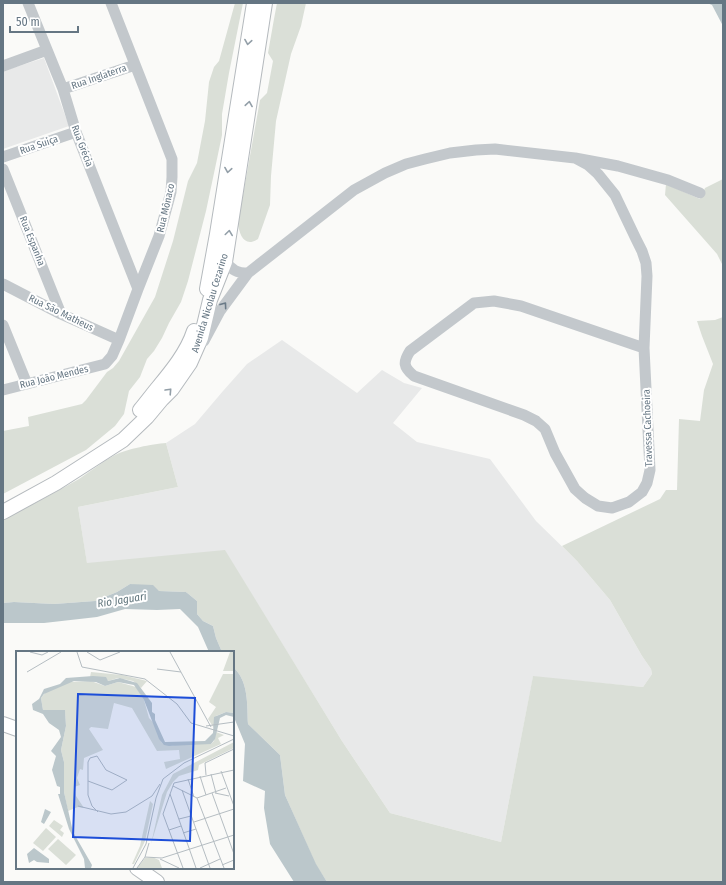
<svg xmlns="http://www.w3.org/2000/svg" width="726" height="885" font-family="'Fira Sans Condensed',sans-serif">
<rect width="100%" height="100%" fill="#fafaf8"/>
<path fill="#e8e9e9" d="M44,58L69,126L3,149V71Z
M282,340L357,393L382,370L404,383L422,388L393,423L417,442L490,459L536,521L577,561L610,600L642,656L651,669L652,674L643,687L533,677L501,842L390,813L342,741L225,551L87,564L78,507L178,487L166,443L195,424L223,391L247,364L266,351Z"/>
<path fill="#dadfd7" d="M235,3H243L229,73L222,114V135L217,159L206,211L188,281L181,302L169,323L162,338L154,351L147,359L140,377L129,391L124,414L115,426L86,450L3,494V431L29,426L28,417L82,404L86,400L107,372L113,368L119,361L155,297L173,241L188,181L197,163L205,121L209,82L214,67L219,61Z
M277,3H306L301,26L291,54L276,121L271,176L270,205L258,239C245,248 239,235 238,223L260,100L267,93L273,61L268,53L274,19Z
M723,179V266L717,254L665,195L666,184L700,199L705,188Z
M723,317V882H327L316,865L285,795L280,755L248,724C247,705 249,681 233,667V652H222L216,638L213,626L203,621L197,614V601L186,592L159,591L130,584L117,592L95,601L54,604L14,602L3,603V519C29,507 54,493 79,479C91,471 102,462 115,455C127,449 152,444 166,443L178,487L78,507L87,563L225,550L342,741L390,813L501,842L533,676L643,687L652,674L651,669L642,656L610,600L577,561L562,546L660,499L666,490H677L679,419L700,421L704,390L713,364L702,336L697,321L715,320Z"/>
<path fill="#bbc7cb" d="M707,3H723V26L712,5Z
M130,584L153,585L159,591L186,592L197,601V614L203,621L213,626L216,638L222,652H209L198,627L180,609L157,610L125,609L97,617L44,623H3V603L14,602L54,604L95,601L117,592Z
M233,667C249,681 247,705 248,724L280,755L285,795L316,864L327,882H294L270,844L264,808L265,791L243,781L245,744L233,715Z"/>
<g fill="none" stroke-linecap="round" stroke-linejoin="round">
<g stroke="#b5babe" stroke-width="16">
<path id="major" d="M207,289L217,234L254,3
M140,410C146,403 151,396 156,390C170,373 187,353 194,331
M3,512L56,483L123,440L147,417L162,399L172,389L190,363L201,338L210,300L225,262L265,3
M3,724L17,729
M137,868L157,882"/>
</g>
<path stroke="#c3c8cc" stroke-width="11" d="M28,3L63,89L76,132L138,289
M3,66L47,50
M63,89L135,65
M3,157L76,132
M575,158L588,165L598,174L615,195L636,239L642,251L646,263L647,276L644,348L650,470L647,483L642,492L629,502L612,508L598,506L585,498L575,489L555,453L545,429L536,421L524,415L414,376C403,367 403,362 410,351L474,303L494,301L521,306L644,348
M3,169L61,314
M225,262C233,270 236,273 248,273
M3,284L61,314L119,340
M3,325L27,384
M204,341L220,311L248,273L354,190L385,173L406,164L425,159L450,153L476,150L495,149L575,158L618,166L668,180L700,193
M3,390L105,364L112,356L119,340L138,289L159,236L171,192L172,177V159L111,3"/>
<use href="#major" stroke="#fff" stroke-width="14"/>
</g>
<defs><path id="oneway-chevron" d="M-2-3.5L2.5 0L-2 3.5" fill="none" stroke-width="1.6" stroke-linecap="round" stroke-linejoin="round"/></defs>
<g stroke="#939fa8">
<use href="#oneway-chevron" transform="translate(248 42) rotate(99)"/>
<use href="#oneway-chevron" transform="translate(249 104) rotate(-81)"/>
<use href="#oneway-chevron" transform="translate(228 170) rotate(99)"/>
<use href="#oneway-chevron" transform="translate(229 233) rotate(-82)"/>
<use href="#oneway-chevron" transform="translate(169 391) rotate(-47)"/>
</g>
<use stroke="#6a7a87" href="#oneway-chevron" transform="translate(224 305) rotate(-54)"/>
<g text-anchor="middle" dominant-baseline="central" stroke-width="4" stroke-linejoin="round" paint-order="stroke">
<g font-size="10" fill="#657683" stroke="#fff">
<text transform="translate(99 77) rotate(-19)">Rua Inglaterra</text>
<text transform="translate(39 145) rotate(-19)">Rua Suiça</text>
<text transform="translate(82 146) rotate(69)">Rua Grécia</text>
<text transform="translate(166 208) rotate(-77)">Rua Mônaco</text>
<text transform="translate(32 241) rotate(68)">Rua Espanha</text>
<text transform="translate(210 303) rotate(-73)">Avenida Nicolau Cezarino</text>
<text transform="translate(61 313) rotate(26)">Rua São Matheus</text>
<text transform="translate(54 377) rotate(-14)">Rua João Mendes</text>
<text transform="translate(648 428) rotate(-92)">Travessa Cachoeira</text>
</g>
<g font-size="11" font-style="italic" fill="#60757c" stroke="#fff">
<text transform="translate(122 600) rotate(-9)">Rio Jaguari</text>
</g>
</g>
<g transform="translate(16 651)">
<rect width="218" height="218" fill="#fafaf8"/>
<path d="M214,1H218V20H207ZM75,21L106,24L131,30L125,37L117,30L102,27L92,30L87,26H74ZM207,23H218V62L210,61L200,65L198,77L192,68L200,56L193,51ZM75,30L89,35L102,31L120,36L128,49L133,67L138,72L146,92L156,95L162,93H195L198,90L200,81L208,84L202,87L205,93L150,118L148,111L164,108L163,99L141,100L116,57L98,52L92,78L75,76L73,78L87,99L68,107L67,119L64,118L61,127L64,134L58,136L60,145L68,157L62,156L52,160L48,141V111L45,99L50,75L49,60L27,59L25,47L30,41L52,31ZM218,91V97L183,114L182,119L163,125L157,131L151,141L135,193L146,144L157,123ZM134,150L137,153L129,190L118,213H116L124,195ZM38,169L47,175L44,179L48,182L46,186L33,175ZM30,177L40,186L27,200L17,192ZM42,188L60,204L50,214L32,198ZM136,206L143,209L146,217H121L129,207Z" fill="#dadfd7"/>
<path d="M77,25L90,26L92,30L104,27L121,32L136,52V61L139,63V69L149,91L189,90L197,82L198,66L210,61L218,62V66L210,64L204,67L199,88L195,93L153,95L148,94L143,88L128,49L118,34L102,31L89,35L80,31L58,30L28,43L25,47L27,59H49L50,75L45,99L48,111V141L57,181L76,214L75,217H69L68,208L53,178L42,143H44V136L41,135L36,119L40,105L35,100L45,86L43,79L33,72L27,63L17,59L16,53L23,48L28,38L44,33L50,27ZM29,158L35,161L28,173L25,171ZM18,197L33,208V212L21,211L18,209L13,212L11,203Z" fill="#bbc7cb"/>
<path fill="none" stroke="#b5bdc2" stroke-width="1" d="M14,1L26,4L32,1M61,1L66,16L129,28L161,53L175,72L218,85M71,1L84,9L104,1M154,1L195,76M141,18L165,21M11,21L45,1M190,75L218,71M205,120L218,155M195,123L200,142M190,124L189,112L218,98M184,125L190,144M172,128L178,146M72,130L96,139L111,129L90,119L81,105L74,107L72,111V144L76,155L82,161M157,135L181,147L210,137M166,139L194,217M196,142L218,203M199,142L213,145M154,143L180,217M181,147L208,217M62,155L95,163L110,161L136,145L144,133M163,168L175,165M178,171L218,158M153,179L165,175M167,182L180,178M129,206L146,207L218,184M144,208L163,217M206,214L218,209M117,217L130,193L140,147L147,128L168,112L218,88M121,217L129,206L133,192M167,217L147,163L158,132L218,119M184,217L204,208"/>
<path fill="#1d4ed8" fill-opacity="0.15" stroke="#1d4ed8" stroke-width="2" d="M62,43L179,47L174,190L57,186Z"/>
<rect width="218" height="218" fill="none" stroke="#657683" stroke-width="2"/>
</g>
<rect width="726" height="885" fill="none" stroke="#657683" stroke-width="8"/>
<path d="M10 26v6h68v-6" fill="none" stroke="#657683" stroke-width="2"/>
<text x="16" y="26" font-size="12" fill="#657683" stroke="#ffffff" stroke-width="3" paint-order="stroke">50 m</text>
</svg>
